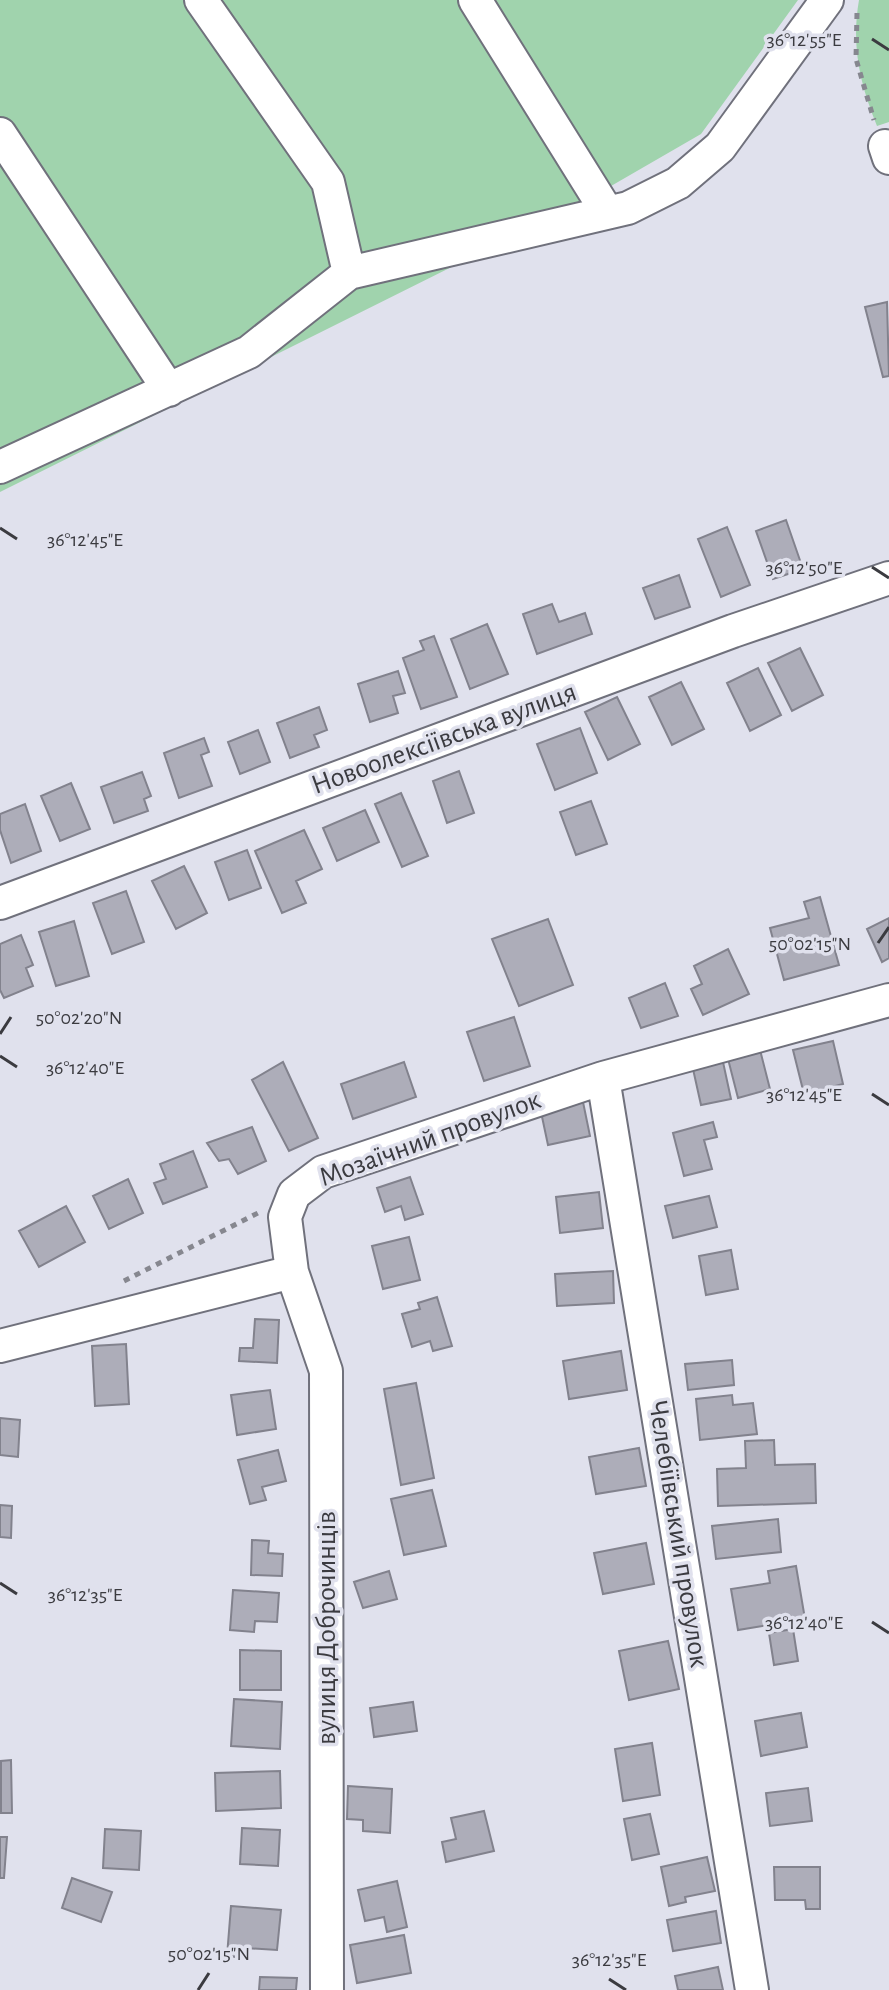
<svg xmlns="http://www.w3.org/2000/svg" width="889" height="1990" font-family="'Alegreya Sans',sans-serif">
<rect width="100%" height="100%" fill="#e0e1ed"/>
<path fill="#a0d3ad" d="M0,0H798L701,134L592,197L0,492Z
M859,0H889V122L877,126C860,84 851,46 859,0Z"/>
<path fill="#adadb9" stroke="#82828d" stroke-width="2" d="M887,302L889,376L883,377L865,307Z
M786,520L803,569L773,579L756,531Z
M727,527L750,585L721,597L698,539Z
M679,575L690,607L655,619L643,588Z
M552,604L559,622L585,613L592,634L537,654L523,614Z
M487,624L508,674L470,689L451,639Z
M434,636L457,697L421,709L403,658L424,650L420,641Z
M800,648L823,695L792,711L768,663Z
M758,668L781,715L750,731L727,683Z
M398,671L405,693L393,696L398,713L370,722L358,684Z
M681,682L704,729L672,745L649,697Z
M617,697L640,744L608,760L585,712Z
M319,707L327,730L314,735L319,747L290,758L277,723Z
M580,728L597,773L555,790L537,744Z
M258,730L270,762L240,774L228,742Z
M204,738L209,752L201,755L212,786L179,798L164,753Z
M459,771L474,813L447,823L433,781Z
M142,772L151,796L144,799L148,811L114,823L101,787Z
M71,783L90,829L60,841L41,796Z
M401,793L428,856L402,867L375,804Z
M591,801L607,844L576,855L560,812Z
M25,804L41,851L11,863L0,830V814Z
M365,810L379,842L337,861L323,828Z
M304,830L322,869L296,881L306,903L282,913L255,851Z
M247,850L261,888L229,900L215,862Z
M184,866L207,913L176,929L152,881Z
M126,891L144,942L112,954L93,903Z
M820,897L839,965L784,980L770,928L809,918L804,902Z
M889,918V958L882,962L867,929Z
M548,919L573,985L519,1006L492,939Z
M74,921L89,976L56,986L39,932Z
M21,935L33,965L26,968L33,986L4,998L0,990V944Z
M728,949L749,994L703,1015L691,989L702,984L694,966Z
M665,983L678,1016L641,1028L629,998Z
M514,1017L530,1066L484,1081L467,1032Z
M833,1041L843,1084L804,1094L793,1050Z
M759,1046L770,1089L738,1098L727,1055Z
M283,1062L318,1138L289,1151L252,1080Z
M404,1062L416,1097L353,1119L341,1084Z
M723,1062L731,1099L701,1105L693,1069Z
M583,1102L590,1136L548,1145L541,1112Z
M713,1122L717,1137L704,1140L712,1169L684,1176L673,1133Z
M252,1127L266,1161L238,1174L229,1159L219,1161L207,1143Z
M193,1151L207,1187L163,1204L154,1183L166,1179L160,1164Z
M410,1177L423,1214L405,1220L401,1206L385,1212L377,1188Z
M128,1179L143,1213L109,1229L93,1196Z
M599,1192L603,1228L560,1233L556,1197Z
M709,1196L717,1227L673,1238L665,1206Z
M66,1206L85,1242L39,1267L19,1231Z
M409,1237L420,1280L383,1289L372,1246Z
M731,1250L738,1289L706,1295L699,1256Z
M613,1271L614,1303L557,1306L555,1274Z
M437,1297L452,1346L433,1351L430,1341L412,1347L402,1314L420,1309L418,1303Z
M255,1319L279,1320L277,1363L239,1361L240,1348H253Z
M126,1344L129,1404L95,1406L92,1346Z
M621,1351L627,1390L569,1399L563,1361Z
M732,1360L734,1385L688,1390L685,1364Z
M416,1383L434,1478L401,1485L384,1389Z
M270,1390L276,1429L237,1435L231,1395Z
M732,1395L733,1405L753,1403L757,1434L700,1440L696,1399Z
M0,1418L20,1420L18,1457L0,1455Z
M774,1440L775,1465L815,1464L816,1503L718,1506L717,1469L746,1468L745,1441Z
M639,1448L646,1486L596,1494L589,1457Z
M278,1450L286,1481L262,1487L266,1500L250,1504L238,1460Z
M432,1490L446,1546L404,1555L391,1499Z
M0,1505L12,1506L11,1538L0,1537Z
M778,1519L781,1552L716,1559L712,1526Z
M252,1540L269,1541L268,1553L283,1554L282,1576L251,1575Z
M646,1543L654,1584L603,1594L594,1553Z
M796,1566L805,1619L738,1630L731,1589L770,1583L768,1571Z
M389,1571L397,1599L363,1608L354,1582Z
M233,1590L279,1593L277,1622L255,1621L254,1632L230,1630Z
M793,1629L798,1661L774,1665L769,1633Z
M668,1641L679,1689L629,1700L619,1651Z
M240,1650L281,1651V1690H240Z
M234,1699L282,1702L280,1749L231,1746Z
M413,1702L417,1731L374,1737L370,1708Z
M801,1713L807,1747L761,1756L755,1721Z
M652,1743L660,1795L623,1801L615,1749Z
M11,1760L12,1813H1V1761Z
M280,1771L281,1808L216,1811L215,1773Z
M348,1786L392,1789L390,1833L363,1831V1820L347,1819Z
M808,1788L812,1821L770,1826L766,1793Z
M484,1811L494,1851L446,1862L442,1842L456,1839L451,1818Z
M650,1814L659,1854L632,1860L624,1819Z
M242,1828L280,1830L278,1866L240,1864Z
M105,1829L141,1831L139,1870L103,1868Z
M0,1837H7L4,1878H0Z
M707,1857L715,1891L685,1897L686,1902L669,1906L661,1867Z
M774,1867H820V1909H806L805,1900H775Z
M72,1878L112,1892L101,1922L62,1908Z
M397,1881L407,1927L387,1932L384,1917L365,1921L358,1890Z
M231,1906L281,1910L277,1950L245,1948L244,1958L227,1956Z
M716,1911L721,1943L673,1951L667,1920Z
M404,1935L411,1973L357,1983L350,1945Z
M718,1967L723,1990H678L675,1976Z
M260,1977L297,1978L296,1990H259Z"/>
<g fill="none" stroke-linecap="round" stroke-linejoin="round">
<g stroke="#70717c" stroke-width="36">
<path id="minor" d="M201,0L328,182L349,273
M475,0L607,212
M0,134L169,390
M885,146L889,158
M0,467L249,352L349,273L628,208L678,183L720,147L827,0
M0,903L733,631L889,578
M603,1078L752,1990
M0,1346L292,1272
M327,1990L326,1371L292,1272L285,1217L294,1194L323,1172L603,1078L889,1000"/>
</g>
<path stroke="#86878f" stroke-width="5" stroke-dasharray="6 6" stroke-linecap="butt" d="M857,13L856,59L874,120
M124,1281L258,1213"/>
<use href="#minor" stroke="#fff" stroke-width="32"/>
</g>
<path fill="none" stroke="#3b3b40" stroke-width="3" d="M872,39L889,50M0,528L17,539M872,567L889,578M878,943L889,927M0,1034L11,1017M0,1056L17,1067M872,1094L889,1105M0,1583L17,1594M872,1622L889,1633M609,1979L626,1990M198,1990L209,1973"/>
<g text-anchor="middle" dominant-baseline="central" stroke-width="7" stroke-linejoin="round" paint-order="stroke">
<g font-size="28" fill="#3b3b40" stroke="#e0e1ed">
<text transform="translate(444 739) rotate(-20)">Новоолексіївська вулиця</text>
<text transform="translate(430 1139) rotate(-20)">Мозаїчний провулок</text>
<text transform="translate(678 1534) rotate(81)">Челебіївський провулок</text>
<text transform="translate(327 1628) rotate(-90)">вулиця Доброчинців</text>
</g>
</g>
<g font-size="20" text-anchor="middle" fill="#3b3b40" stroke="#e0e1ed" stroke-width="7" stroke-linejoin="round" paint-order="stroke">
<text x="804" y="46">36°12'55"E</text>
<text x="85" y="546">36°12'45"E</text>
<text x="804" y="574">36°12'50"E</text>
<text x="810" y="950">50°02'15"N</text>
<text x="79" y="1024">50°02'20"N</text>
<text x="85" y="1074">36°12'40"E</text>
<text x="804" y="1101">36°12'45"E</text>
<text x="85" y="1601">36°12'35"E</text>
<text x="804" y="1629">36°12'40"E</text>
<text x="209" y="1960">50°02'15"N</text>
<text x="609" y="1966">36°12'35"E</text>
</g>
</svg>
